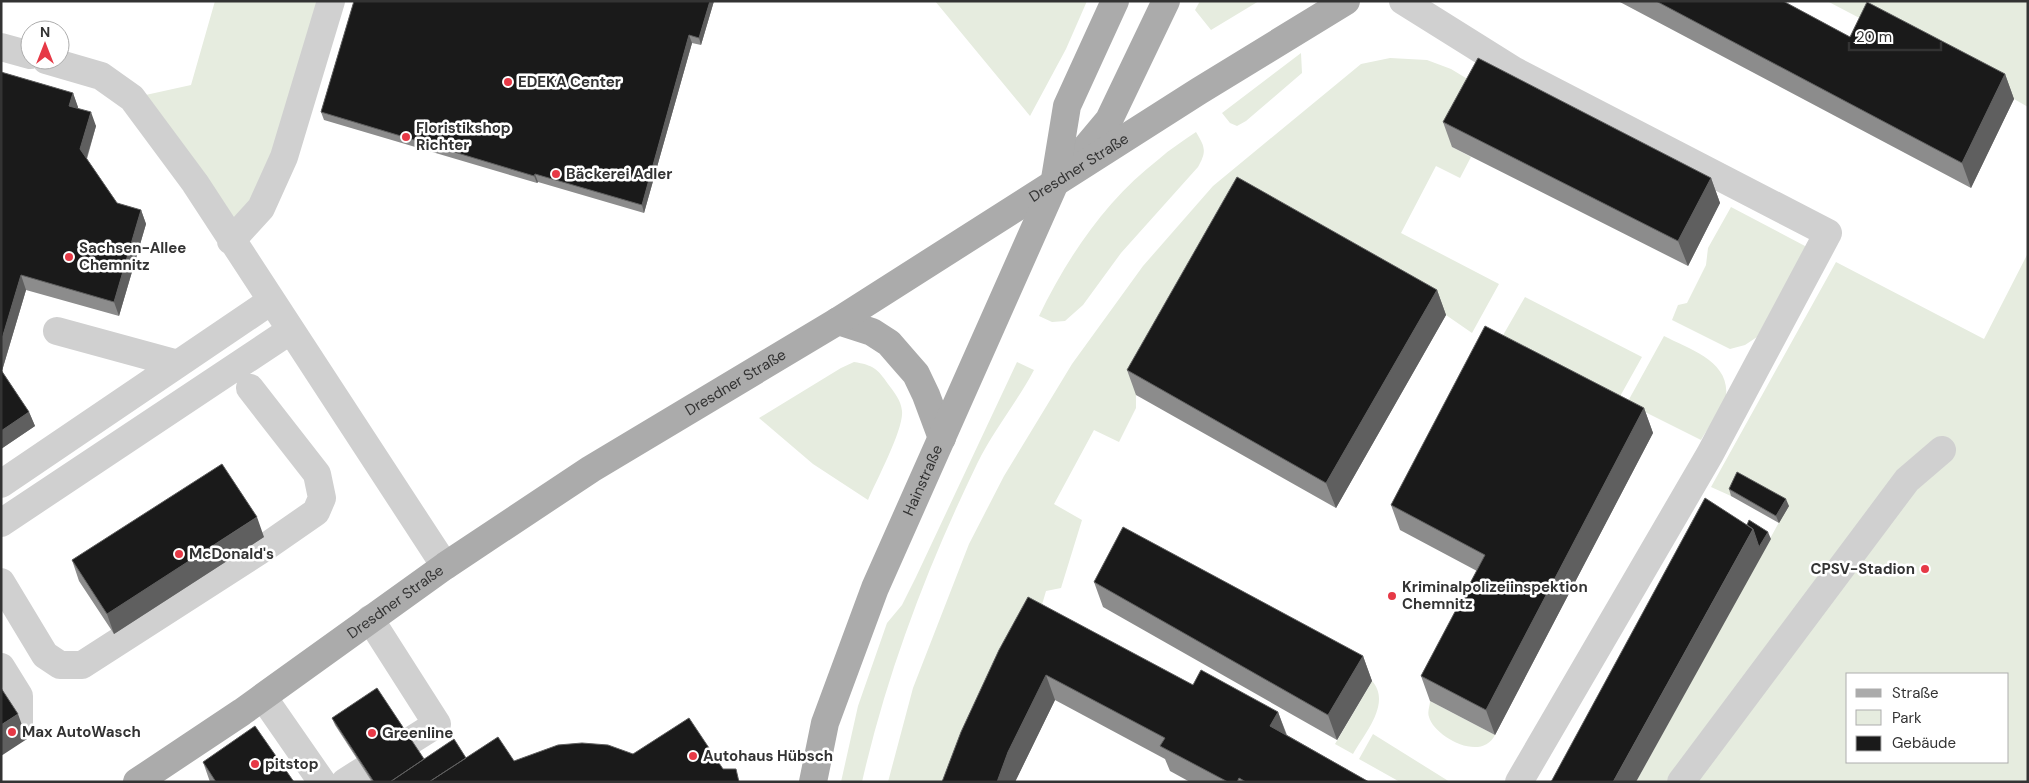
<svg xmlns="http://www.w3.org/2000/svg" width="2029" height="783" font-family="'DM Sans',sans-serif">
<rect width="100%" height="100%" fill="#fff"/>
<path fill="#e6ecdf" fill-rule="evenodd" d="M215,1H331L284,157L231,241L132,98L191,85Z
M935,1H1087L1066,49L1030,116Z
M1200,1H1259L1211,30L1195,10Z
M1827,1H2028V107L2014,99Z
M1301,53L1302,73L1246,121L1237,126L1230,123L1222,113Z
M1390,58L1427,60L1451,69L1484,89L1452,147L1471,157L1460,178L1436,166L1401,233L1499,284L1472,333L1446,315L1136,395V408L1119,442L1094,430L1054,504L1082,520L1061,588L1046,591L1037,622L960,782H888L913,688L969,544L1004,476L1072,364L1143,266L1213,186L1361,64Z
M1196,132C1205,147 1207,151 1198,167L1121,253L1083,305L1065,321L1052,322L1039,316C1068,256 1106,200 1159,159C1170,149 1183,141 1196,132Z
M1731,207L1805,246L1806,253L1757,337L1745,345L1730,349L1672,320L1678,305L1687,303L1706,265L1708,248Z
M2028,253V782H1636L1788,506L1731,496L1711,487L1836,262L1984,339ZM1848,674H2008V762H1848Z
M1525,297L1642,357L1618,400L1502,337Z
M1664,336C1689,349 1730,361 1726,396C1725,404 1706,431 1701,440L1627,403Z
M854,362C873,365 878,369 888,384C894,392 901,400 902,411C904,429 876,481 868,500L813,464L759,418L841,368Z
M1017,362L1034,370C1017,402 993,431 977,464C928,565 887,672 862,782H841L858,706L887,623L902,605L916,577Z
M1372,681C1392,703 1364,734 1353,754L1335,744Z
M1430,701L1495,735C1481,763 1434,736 1429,717C1427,712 1430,706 1430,701Z
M1373,734L1450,782H1400L1359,759Z"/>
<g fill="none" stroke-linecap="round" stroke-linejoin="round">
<path stroke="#d0d0d0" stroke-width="28" d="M1403,1L1515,71L1828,233L1710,454L1519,782
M1,47L30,55
M46,60L101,76L132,98L195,183L445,566
M231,241L261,208L284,157L331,1
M57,331L178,364
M1,484L271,301
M1,523L291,330
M1,582L45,655L60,665H82L267,546L316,512L322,498L317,474L250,388
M370,619L437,724L410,741
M1,667L19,696V726
M263,697L322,782
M345,782L364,770
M1681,782L1907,480L1942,450"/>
<g stroke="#ababab" stroke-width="28">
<path d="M1073,163L1109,120L1166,1"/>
<path d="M838,321L872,332L889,343L902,358L916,374L926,395L942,438"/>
<path id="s1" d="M137,782L242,712L445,566L591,469L838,321L1199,91L1346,1"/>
<path id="s2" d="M813,782L825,723L875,588L1054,185L1067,106L1115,1"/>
</g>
</g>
<path fill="#8c8c8c" d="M354,1H714L701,45L692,43L644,213L538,182L537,183L324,120L321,112Z
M1618,1H1783L1850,37L2005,74L2014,99L1971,188Z
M1,72L73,93L78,108L96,126L87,159L117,203L141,210L146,224L119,316L26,290L2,371L29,412L35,426L1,449Z
M1443,122L1711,178L1720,203L1688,266L1452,147Z
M1437,290L1446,315L1336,508L1136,395L1127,370Z
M1644,408L1653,433L1495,735L1430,701L1421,676L1477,571L1400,530L1391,505Z
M1729,489L1789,506L1779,523L1731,496Z
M264,537L114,634L79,581L72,560Z
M1094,582L1363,656L1372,681L1337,740L1103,607Z
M999,650L1193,685L1278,712L1287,735L1369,782H1190L1170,771L1165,759L1055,700L1015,782H942Z
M332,718L424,759L466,758L514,761L633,754L723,769L740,782H372L335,725Z
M203,762L294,782H210Z"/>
<path fill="#5f5f5f" d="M710,1H714L701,45L699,38Z
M689,35L692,43L644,213L642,205Z
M2005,74L2014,99L1971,188L1962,163Z
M73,93L78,107L75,120L69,106Z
M91,112L96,126L85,163L80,149Z
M535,174L538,182L537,183L534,176Z
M1711,178L1720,203L1688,266L1678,241Z
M141,210L146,224L119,316L114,302Z
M21,275L26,290L1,374V342Z
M1437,290L1446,315L1336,508L1326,483Z
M1644,408L1653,433L1495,735L1486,710Z
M29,412L35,426L1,449V431Z
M1786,499L1789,506L1779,523L1776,516Z
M257,517L264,537L114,634L107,614Z
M1753,529L1768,532L1771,539L1636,782H1613Z
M1363,656L1372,681L1337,740L1328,715Z
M1046,675L1055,700L1015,782H997L1008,752Z
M1278,712L1287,737L1270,726Z
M18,714L27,739L1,756V725Z"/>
<path fill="#1a1a1a" stroke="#5f5f5f" d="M354,1H710L699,38L689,35L642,205L535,174L534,176L321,112Z
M1656,1H1783L1850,37L1867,2L2005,74L1962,163Z
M1478,58L1711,178L1678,241L1443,122Z
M1,72L73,93L69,106L91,112L80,149L117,203L141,210L114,302L21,275L1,342Z
M1237,177L1437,290L1326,483L1127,370Z
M1485,326L1644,408L1486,710L1421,676L1485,555L1391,505Z
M1,370L29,412L1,431Z
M222,464L257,517L107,614L72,560Z
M1737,472L1786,499L1776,516L1729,489Z
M1705,498L1753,529L1613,782H1551Z
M1749,520L1768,532L1759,547L1753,529L1747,525Z
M1123,527L1363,656L1328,715L1094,582Z
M1028,597L1193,685L1201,670L1278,712L1270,726L1369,782H1246L1239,778L1237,782H1228L1160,746L1165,738L1046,675L1008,752L997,782H942L961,732L999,650Z
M1,688L18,714L1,725Z
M377,688L424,759L390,782H374L332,718Z
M689,718L723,769H736L739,782H429L498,737L514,761L558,745L582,743L608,745L633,754Z
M255,726L294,782H216L203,762Z
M454,739L466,758L429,782H390Z"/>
<g fill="#e63946" stroke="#fff" stroke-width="2">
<circle cx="508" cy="82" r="5"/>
<circle cx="406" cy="137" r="5"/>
<circle cx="556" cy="174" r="5"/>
<circle cx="69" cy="257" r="5"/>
<circle cx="179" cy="554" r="5"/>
<circle cx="1925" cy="569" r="5"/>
<circle cx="1392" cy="596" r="5"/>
<circle cx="12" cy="732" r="5"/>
<circle cx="372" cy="733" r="5"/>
<circle cx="693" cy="756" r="5"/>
<circle cx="255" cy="764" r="5"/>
</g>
<g text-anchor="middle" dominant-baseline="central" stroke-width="5" stroke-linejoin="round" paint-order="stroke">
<g font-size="15" font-weight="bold" fill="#333" stroke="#fff" text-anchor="start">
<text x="518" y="82">EDEKA Center</text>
<text x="416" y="128">Floristikshop<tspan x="416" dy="17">Richter</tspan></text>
<text x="566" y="174">Bäckerei Adler</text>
<text x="79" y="248">Sachsen-Allee<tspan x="79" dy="17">Chemnitz</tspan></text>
<text x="189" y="554">McDonald's</text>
<text x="1915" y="569" text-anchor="end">CPSV-Stadion</text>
<text x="1402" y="587">Kriminalpolizeiinspektion<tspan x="1402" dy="17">Chemnitz</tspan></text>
<text x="22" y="732">Max AutoWasch</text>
<text x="382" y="733">Greenline</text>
<text x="703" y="756">Autohaus Hübsch</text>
<text x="265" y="764">pitstop</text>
</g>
<g font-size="15" fill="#333" stroke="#fff">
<text stroke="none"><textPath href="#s1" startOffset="1125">Dresdner Straße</textPath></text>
<text stroke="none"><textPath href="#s1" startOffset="720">Dresdner Straße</textPath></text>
<text stroke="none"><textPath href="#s2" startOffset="322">Hainstraße</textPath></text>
<text stroke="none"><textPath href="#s1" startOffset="315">Dresdner Straße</textPath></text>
</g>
</g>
<rect width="2029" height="783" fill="none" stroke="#333333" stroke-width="5"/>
<rect x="1846" y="673" width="162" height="90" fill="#ffffff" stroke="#adadad"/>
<rect x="1856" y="689" width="25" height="8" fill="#ababab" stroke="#adadad"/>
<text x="1892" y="698" font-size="15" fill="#333333">Straße</text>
<rect x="1856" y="710" width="25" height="15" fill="#e6ecdf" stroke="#adadad"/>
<text x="1892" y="723" font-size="15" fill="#333333">Park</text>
<rect x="1856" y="736" width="25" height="15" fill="#1a1a1a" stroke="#adadad"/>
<text x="1892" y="748" font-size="15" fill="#333333">Gebäude</text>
<g transform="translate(45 45)"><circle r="24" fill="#ffffff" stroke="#adadad"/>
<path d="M0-4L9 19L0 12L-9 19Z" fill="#e63946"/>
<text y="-8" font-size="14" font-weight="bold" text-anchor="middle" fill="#333333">N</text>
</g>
<path d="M1849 42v8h92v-8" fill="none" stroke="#333333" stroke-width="2.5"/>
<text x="1856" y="42" font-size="15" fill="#333333" stroke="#ffffff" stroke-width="4" paint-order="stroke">20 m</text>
</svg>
